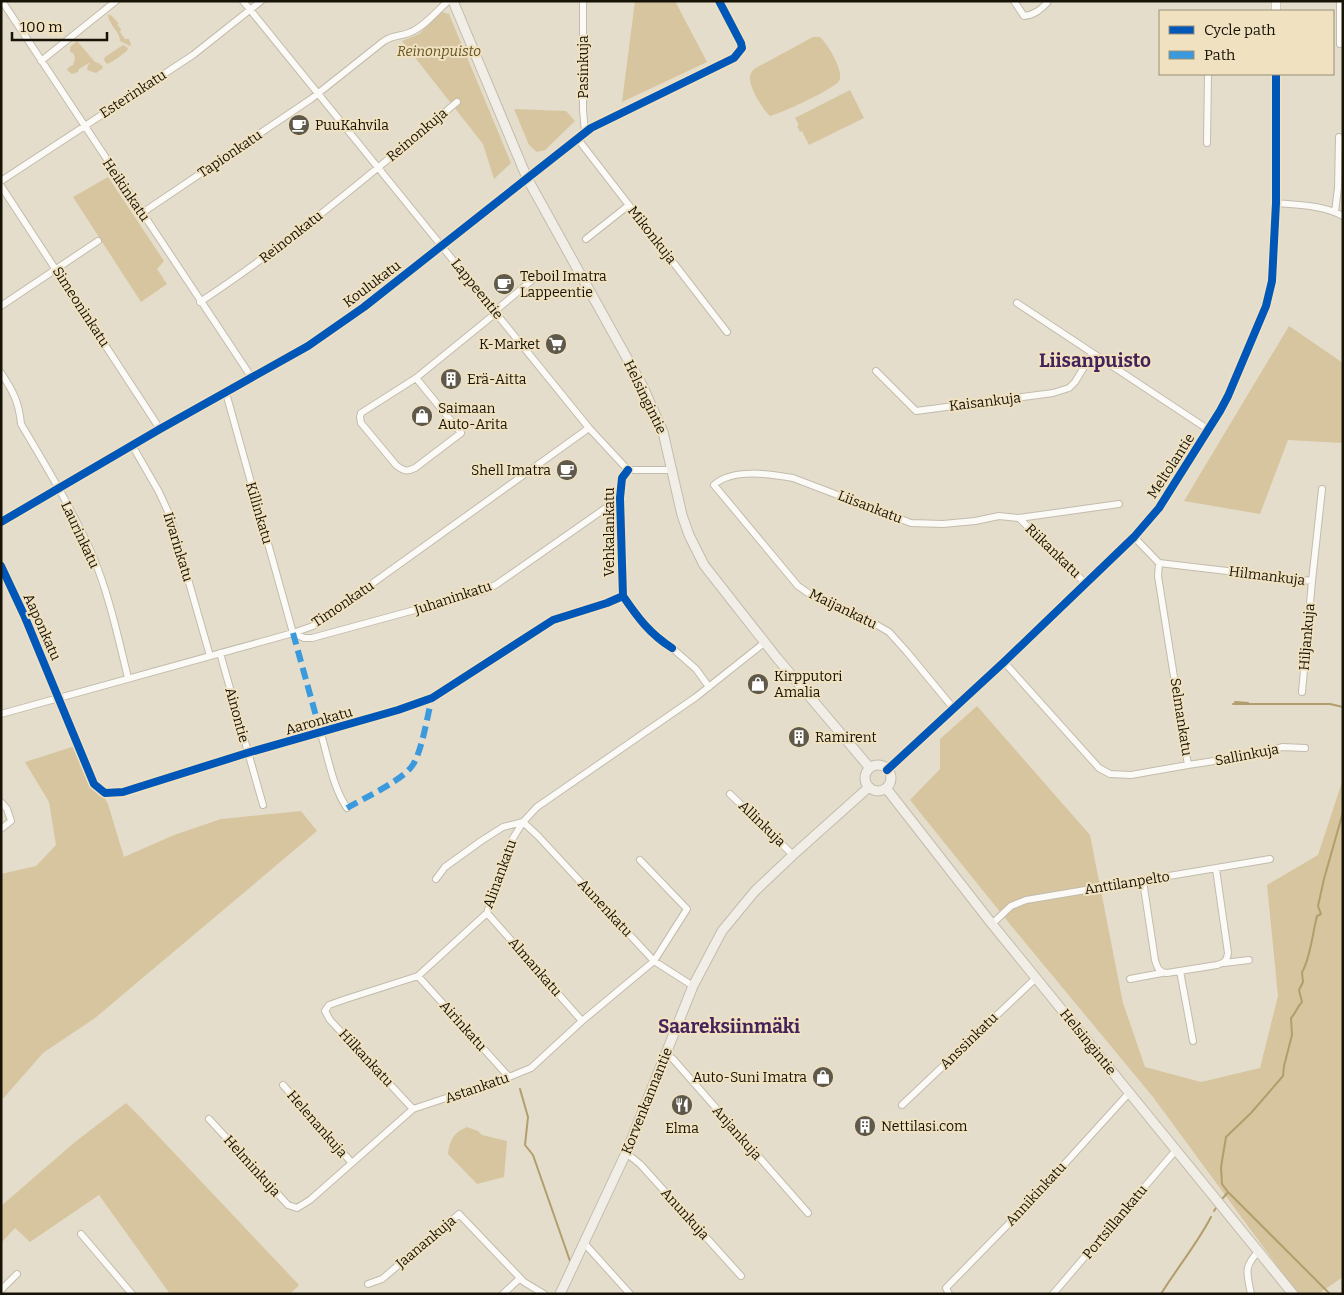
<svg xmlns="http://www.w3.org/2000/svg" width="1344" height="1295" font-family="Bitter,serif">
<rect width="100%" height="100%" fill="#e5ddcb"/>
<path fill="#d6c59e" d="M635,1H675L707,62L622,102Z
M442,12L449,14L511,163L494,179L483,144L402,41L419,34Z
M108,14L112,16L119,24L117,25L121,29L120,32L125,39H129L131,45L130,46L120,41C120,31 108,25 108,14Z
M813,37H820C827,43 845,72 839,81C834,89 780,114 770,116C763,110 751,90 750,80C749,75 751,73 754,69Z
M77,41L95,62L101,64L99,65H102L103,68L96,73L87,70L88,65L90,64L89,63L79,69L78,72L72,74L67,70L69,67L73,65L75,58L73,53L70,52V47Z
M123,45L128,48L127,51C121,55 115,61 107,64L104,60L105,57Z
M850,90L864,118L809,145L802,131L800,132L797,126L799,125L795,118Z
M514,109L566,111L575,121L545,150L537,152L529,145Z
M108,177L164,261L157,269L167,284L141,302L73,197Z
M1289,326L1343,363V443L1288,440L1260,514L1184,501Z
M977,706L1090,835L1123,1003L1145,1067L1201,1082L1260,1068L1278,996L1267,885L1318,855L1343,779V1277L1318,1294H1298L1153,1097L1009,923L910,800L940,769V739Z
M75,746L108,804L124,857L174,835L221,819L301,811L317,831L95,1018L43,1053L1,1101V874L36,866L56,845L49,802L25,762Z
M126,1103L144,1121L299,1285L290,1294H170L99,1195L30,1242L15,1228L1,1243V1206L75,1142Z
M467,1127L478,1131L482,1135L507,1141L504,1177L477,1184L448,1154C450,1140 453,1133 467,1127Z"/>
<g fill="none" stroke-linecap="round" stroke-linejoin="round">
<path stroke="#b29e6c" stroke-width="2" d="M1235,702L1248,703
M1233,704H1330L1343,707
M520,1089L528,1117L525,1145L533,1155L570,1261
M1223,1198L1228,1192
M1214,1211L1216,1208
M1161,1294C1177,1268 1197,1244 1211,1217
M1330,1294L1228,1192L1222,1184L1221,1167L1226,1137L1251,1113L1283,1076L1284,1066L1292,1035L1291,1018C1296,1013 1297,1007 1302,1002L1299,990L1303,982L1302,972C1310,960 1313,931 1317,916L1321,914L1318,906L1324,879L1343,812"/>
<g stroke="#c2bcad" stroke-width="8">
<path id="minor" d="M2,1L252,378
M243,1L589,428L628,470H673
M583,1V110L585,132
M719,1L739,37L742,48
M1014,1L1024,16C1034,15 1040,10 1047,3L1046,1
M1340,44V1
M41,61L116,1
M577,138L727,332
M1207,143L1208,74
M1,181L193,55L261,1
M1,186L160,429
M1276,203C1298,205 1323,205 1343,216
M1335,212L1338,188L1339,137
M142,213L311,99L384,41C395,34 401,37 411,32C425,26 436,12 448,1
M586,239L629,205
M200,302C291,242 373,172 457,102
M1017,303L1209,430
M1,306L98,241
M495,311L537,276
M876,371L916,411L1053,393L1069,388L1075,382L1092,354
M1,373C13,391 19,402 21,424C46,466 72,509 92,554C109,594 118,637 128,678
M416,378L461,433L415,468C407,472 403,471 396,465L361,423L360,417L361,413L416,378L496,313
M226,393L293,633L304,638H312L484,591L497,584L620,498
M132,445L159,492L170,516L210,656
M1019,518L1086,584
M1159,563L1312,581L1322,489
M1,566L24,615L94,784L105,793L123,792L247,753L398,710L432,698L553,620L607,603L623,596L620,498L622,478L628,470
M672,648L696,669L709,687
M220,653L263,805
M1004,662L1099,768L1110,774L1131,775L1188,765L1158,576L1159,563L1134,537
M1302,692L1312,581
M954,709L907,652L889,632L865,618L817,599L798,586L714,485C732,468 771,474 793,478L911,523L943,524L975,521L999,516L1019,518L1119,504
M1,714L293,633L313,626L589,428
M321,734C328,757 333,788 347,808
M1188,765L1260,754L1282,747L1305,748
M730,794L793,855
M1,802L7,809L11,821L1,829
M436,879L445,867L481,841L503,827L523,822L538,836L654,961L693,986
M1143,881L1155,960C1157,967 1159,973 1167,973L1217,965C1224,963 1227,961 1228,953L1216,869
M487,913L582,1021
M992,924L1011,906L1026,900L1270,859
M1224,963L1249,960
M1180,971L1193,1041
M418,976L509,1077
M1130,979L1162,973
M666,1054L673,1059L808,1213
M283,1085L352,1163
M902,1105L1036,978
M413,1109L330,1020L325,1011L329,1005L346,999L418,976L487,913L510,843L523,822L537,807L696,697L764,643
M209,1119L288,1205L297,1208L310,1200L413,1109L509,1077L531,1068L582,1021L654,961L687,909L640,860
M626,1153L640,1164L741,1276
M81,1234L132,1294
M585,1244L630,1294
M368,1284L382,1279L459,1214L524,1282L544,1294
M1,1290L17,1274
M503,1294L520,1278
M949,1294L946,1288L1031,1201L1129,1093
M1053,1294L1176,1150
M1251,1294C1247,1273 1243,1267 1259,1251"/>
</g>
<g stroke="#c2bcad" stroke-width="9">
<path id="tertiary" d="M1276,11V1
M1,522L160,429L308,346L364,307L591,128L725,63L734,58L742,48
M887,770L1004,662L1134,537L1159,508L1220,411L1228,396L1266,306L1272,281L1276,203V74"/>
</g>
<g stroke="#c2bcad" stroke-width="11">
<path id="secondary" d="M453,1L527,178L643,387L663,432L682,515L689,535L704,565L777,658L870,768
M865 778a13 13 0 1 1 26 0a13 13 0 1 1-26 0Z
M886,788L992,924L1293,1294
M560,1294L626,1153L693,986L722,931L755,891L793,855L869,787"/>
</g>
<use href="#minor" stroke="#fbfaf7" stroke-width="6"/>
<use href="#tertiary" stroke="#fbfaf7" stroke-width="8"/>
<use href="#secondary" stroke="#f1eee7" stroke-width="9"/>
<path stroke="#3b9add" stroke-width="6" stroke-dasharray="12 6" stroke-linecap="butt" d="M293,633L321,734
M347,808C364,798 406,779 414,763C423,746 427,717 432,698"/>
<g stroke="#f0e2c0" stroke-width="11">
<path id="cycleway" d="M1,522L160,429L308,346L364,307L591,128L734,58L742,48L741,43L719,1
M1,566L24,615L94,784L105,793L123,792L247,753L398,710L432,698L553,620L607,603L623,596
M623,596L620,498L622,478L628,470
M623,596C638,618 650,634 672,648
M887,770L1004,662L1134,537L1159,508L1220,411L1228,396L1266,306L1272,281L1276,203V74"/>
</g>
<use href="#cycleway" stroke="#0057b8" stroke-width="8"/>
</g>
<defs>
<g id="cafe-disc" transform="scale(1.125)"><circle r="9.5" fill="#5f594b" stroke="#f0e2c0"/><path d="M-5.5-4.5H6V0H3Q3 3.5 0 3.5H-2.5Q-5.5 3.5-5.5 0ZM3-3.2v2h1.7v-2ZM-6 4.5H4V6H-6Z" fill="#fff"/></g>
<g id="supermarket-disc" transform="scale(1.125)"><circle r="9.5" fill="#5f594b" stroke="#f0e2c0"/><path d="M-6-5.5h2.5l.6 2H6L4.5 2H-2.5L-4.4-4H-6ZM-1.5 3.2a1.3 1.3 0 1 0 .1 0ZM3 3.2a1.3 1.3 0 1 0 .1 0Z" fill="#fff"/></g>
<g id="building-disc" transform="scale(1.125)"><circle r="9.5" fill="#5f594b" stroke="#f0e2c0"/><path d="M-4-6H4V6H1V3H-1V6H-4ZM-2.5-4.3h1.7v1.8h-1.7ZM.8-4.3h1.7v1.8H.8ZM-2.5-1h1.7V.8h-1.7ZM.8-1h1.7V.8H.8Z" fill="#fff"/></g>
<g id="shop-disc" transform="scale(1.125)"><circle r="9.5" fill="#5f594b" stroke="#f0e2c0"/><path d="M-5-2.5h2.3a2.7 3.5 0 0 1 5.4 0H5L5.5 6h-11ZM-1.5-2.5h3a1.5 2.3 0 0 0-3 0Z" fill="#fff"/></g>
<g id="restaurant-disc" transform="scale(1.125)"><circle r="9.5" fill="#5f594b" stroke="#f0e2c0"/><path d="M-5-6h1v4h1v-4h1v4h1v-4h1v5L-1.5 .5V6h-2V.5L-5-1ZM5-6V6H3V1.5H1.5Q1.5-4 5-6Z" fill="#fff"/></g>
</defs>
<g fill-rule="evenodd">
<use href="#cafe-disc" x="299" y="125"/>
<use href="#cafe-disc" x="504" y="284"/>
<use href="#supermarket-disc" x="556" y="344"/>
<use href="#building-disc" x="451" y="379"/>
<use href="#shop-disc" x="422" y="416"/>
<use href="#cafe-disc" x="567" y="470"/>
<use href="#shop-disc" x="758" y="684"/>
<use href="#building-disc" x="799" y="737"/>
<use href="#shop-disc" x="823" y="1077"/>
<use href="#restaurant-disc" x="682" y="1105"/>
<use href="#building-disc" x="865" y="1126"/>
</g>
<g text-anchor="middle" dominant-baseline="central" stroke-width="4" stroke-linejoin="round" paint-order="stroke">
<g font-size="14" font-style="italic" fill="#665323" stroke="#f0e2c0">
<text x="439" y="51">Reinonpuisto</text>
</g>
<g font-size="14" fill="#171206" stroke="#f0e2c0">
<text transform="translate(583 67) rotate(-90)">Pasinkuja</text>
<text transform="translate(133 94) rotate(-33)">Esterinkatu</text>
<text transform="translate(417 135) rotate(-40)">Reinonkuja</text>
<text transform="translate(230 154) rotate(-34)">Tapionkatu</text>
<text transform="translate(126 190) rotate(56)">Heikinkatu</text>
<text transform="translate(652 235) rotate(52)">Mikonkuja</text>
<text transform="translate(291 237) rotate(-38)">Reinonkatu</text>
<text transform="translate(372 284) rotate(-37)">Koulukatu</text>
<text transform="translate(477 289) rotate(51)">Lappeentie</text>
<text transform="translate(81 307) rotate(57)">Simeoninkatu</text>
<text transform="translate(645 397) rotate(64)">Helsingintie</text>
<text transform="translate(985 402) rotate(-7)">Kaisankuja</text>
<text transform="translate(1171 466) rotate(-57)">Meltolantie</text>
<text transform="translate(870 507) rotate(21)">Liisankatu</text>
<text transform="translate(259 513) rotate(74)">Killinkatu</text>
<text transform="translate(609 532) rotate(-90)">Vehkalankatu</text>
<text transform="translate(80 535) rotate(65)">Laurinkatu</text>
<text transform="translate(178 547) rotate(73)">Iivarinkatu</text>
<text transform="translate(1053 551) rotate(44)">Riikankatu</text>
<text transform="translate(1267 576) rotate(7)">Hilmankuja</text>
<text transform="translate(453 598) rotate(-18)">Juhaninkatu</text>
<text transform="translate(343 604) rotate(-34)">Timonkatu</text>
<text transform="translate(843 609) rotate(26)">Maijankatu</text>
<text transform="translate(42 627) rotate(66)">Aaponkatu</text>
<text transform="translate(1307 637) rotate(-85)">Hiljankuja</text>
<text transform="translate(237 715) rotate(75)">Ainontie</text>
<text transform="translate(1181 717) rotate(81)">Selmankatu</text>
<text transform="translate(319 721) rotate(-16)">Aaronkatu</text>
<text transform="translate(1247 755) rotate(-11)">Sallinkuja</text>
<text transform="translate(762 824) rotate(44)">Allinkuja</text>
<text transform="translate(500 874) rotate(-70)">Alinankatu</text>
<text transform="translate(1127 883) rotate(-9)">Anttilanpelto</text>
<text transform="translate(605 908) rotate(47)">Aunenkatu</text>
<text transform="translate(535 967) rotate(49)">Almankatu</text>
<text transform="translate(463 1026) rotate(48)">Airinkatu</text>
<text transform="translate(969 1041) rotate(-44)">Anssinkatu</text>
<text transform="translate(1088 1042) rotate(51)">Helsingintie</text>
<text transform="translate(366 1058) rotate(47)">Hilkankatu</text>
<text transform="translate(477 1088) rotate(-19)">Astankatu</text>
<text transform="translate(647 1101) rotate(-68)">Korvenkannantie</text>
<text transform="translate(317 1124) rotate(49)">Helenankuja</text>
<text transform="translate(737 1133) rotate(49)">Anjankuja</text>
<text transform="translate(252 1166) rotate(48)">Helminkuja</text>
<text transform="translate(1036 1194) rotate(-47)">Annikinkatu</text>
<text transform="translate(685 1214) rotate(48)">Anunkuja</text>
<text transform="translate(1115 1222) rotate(-50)">Portsillankatu</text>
<text transform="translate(426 1242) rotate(-40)">Jaanankuja</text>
</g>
<g font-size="14" fill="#171206" stroke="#f0e2c0" text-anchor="start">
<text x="315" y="125">PuuKahvila</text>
<text x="520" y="276">Teboil Imatra<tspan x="520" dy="16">Lappeentie</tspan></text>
<text x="540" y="344" text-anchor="end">K-Market</text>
<text x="467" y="379">Erä-Aitta</text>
<text x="438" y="408">Saimaan<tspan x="438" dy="16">Auto-Arita</tspan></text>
<text x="551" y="470" text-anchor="end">Shell Imatra</text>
<text x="774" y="676">Kirpputori<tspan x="774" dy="16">Amalia</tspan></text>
<text x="815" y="737">Ramirent</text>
<text x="807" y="1077" text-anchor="end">Auto-Suni Imatra</text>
<text x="881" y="1126">Nettilasi.com</text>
<text x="682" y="1128" text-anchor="middle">Elma</text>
</g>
<g font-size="19" font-weight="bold" fill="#452259" stroke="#f0e2c0">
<text x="1095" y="360">Liisanpuisto</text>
<text x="729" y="1026">Saareksiinmäki</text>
</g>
</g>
<rect width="1344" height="1295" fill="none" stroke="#171206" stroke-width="5"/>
<rect x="1159" y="10" width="175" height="65" fill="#f0e2c0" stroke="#998f76"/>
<rect x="1169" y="26" width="25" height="8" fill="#0057b8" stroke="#998f76"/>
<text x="1204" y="35" font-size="15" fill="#171206">Cycle path</text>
<rect x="1169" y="51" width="25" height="8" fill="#3b9add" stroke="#998f76"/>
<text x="1204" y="60" font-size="15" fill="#171206">Path</text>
<path d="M12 32v8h95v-8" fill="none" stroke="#171206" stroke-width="2.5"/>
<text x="20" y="32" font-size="15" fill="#171206" stroke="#f0e2c0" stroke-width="4" paint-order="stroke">100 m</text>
</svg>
